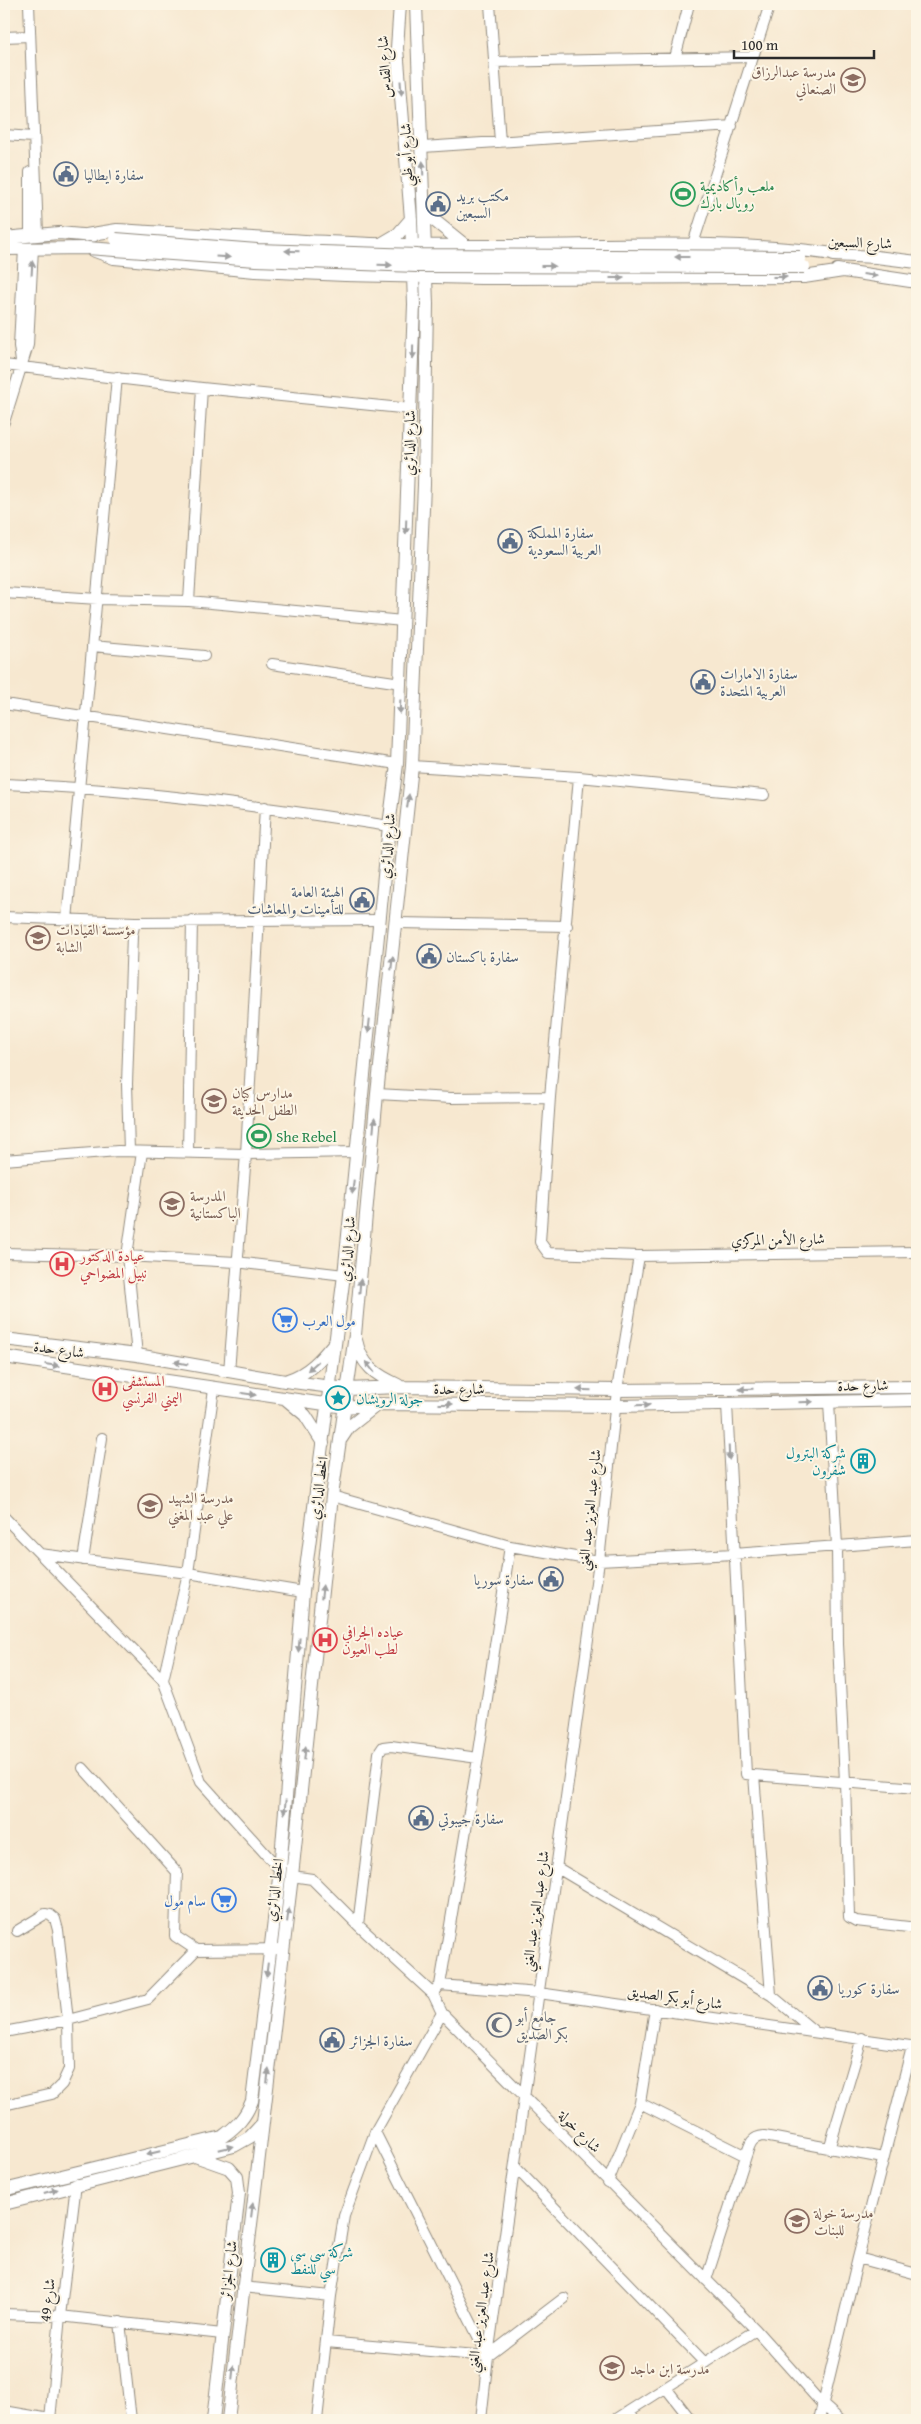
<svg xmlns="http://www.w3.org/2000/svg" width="921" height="2424" font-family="'Gentium Book Plus',Amiri,serif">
<rect width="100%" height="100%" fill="#fcf5e5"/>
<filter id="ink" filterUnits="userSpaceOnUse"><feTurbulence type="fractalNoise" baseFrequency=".02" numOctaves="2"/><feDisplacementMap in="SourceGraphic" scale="10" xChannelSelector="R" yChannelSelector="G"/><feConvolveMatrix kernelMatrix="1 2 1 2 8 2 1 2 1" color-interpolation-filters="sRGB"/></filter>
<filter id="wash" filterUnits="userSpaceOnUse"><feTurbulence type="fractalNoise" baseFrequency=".0096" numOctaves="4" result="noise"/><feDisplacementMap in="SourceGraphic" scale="20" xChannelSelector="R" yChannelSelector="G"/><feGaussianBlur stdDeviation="1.12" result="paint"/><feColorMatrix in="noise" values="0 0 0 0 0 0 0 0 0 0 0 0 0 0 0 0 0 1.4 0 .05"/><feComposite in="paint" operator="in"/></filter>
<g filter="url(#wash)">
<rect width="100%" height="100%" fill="#f7e8d0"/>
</g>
<g filter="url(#ink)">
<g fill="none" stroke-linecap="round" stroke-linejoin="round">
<g stroke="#918a7e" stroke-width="12">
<path id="minor" d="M29,4L38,235
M490,4L500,142
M4,37L30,36
M675,58L689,4
M494,62L753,57
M4,135L33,137
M423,147L732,126
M30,172V236
M693,244L770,4
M21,362L19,346L24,248
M4,365L202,388L411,409
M4,422L28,345L33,248
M4,593L98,599L189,601L403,621
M189,601L202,388
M92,646L204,656
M272,664L401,683
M4,704L397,764
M412,766L579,777L764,795
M579,777L550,1097L540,1242L548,1253L639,1256L917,1252
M4,784C133,789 261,806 389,826
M4,917L135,922L380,920
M67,920L117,377
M397,923L567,926
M377,1094L451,1098L550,1097
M129,1151L127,1084L132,935L135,922
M188,1152L192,920
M4,1160L118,1151L246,1154L356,1152
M4,1253L127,1256L236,1262L344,1275
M137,1355L127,1256L142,1152
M229,1372L246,1154L265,807
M829,1402L837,1546L838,1644L845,1781L849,1917L856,1921L917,1928
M727,1404L746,1774L754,1775L771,1995
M332,1496L510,1546L599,1561L734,1554L917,1540
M4,1517L163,1680L201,1782L280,1870
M40,1554L188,1573L303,1592
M83,1560L102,1438
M163,1680L188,1573L214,1389
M83,1768L177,1872L175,1936L196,1950
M754,1775L917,1788
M556,1867L771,1995L814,2031
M292,1876L312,1879L358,1925L433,1994L442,2013L756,2330L823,2405L840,2420
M358,1925L379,1753L383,1747L391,1746L478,1758
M440,1985L478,1758L510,1546
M433,1994L440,1985L539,1993L917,2047
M4,2032L68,2020L148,1999L196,1950L284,1949
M640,2103L746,2156
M4,2105L52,2094L62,2084L69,2069L68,2020L58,1930L55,1919L50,1915L45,1914L17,1931
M375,2132L488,2356
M829,2149L862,2038
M516,2168L705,2363
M608,2182L640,2103L655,2009
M858,2258L917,2274
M706,2280L746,2156C750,2144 751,2137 764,2136L883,2158
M242,2287L331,2296
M4,2314L60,2316L222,2334
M120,2322L131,2420
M326,2342L488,2356L564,2298
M666,2388L691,2420
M4,2411L50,2419
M629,2411L635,2420
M50,2420L60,2316L76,2184
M317,2420L331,2296L344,2216L375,2132L442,2013
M481,2420L488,2356L599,1561L617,1390L639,1256
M615,2420L756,2330
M819,2420L858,2258L912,2047"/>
</g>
<g stroke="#918a7e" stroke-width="14">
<path id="major" d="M425,213L466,246
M86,235L117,230C238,237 358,246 479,246C600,247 721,238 841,255
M4,238L59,233L93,236
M381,244L398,234L411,219
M4,249L87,248L114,258L255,271L345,275L481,278L804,277L843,271
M833,255L876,257L917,262
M837,270L917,282
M4,1339L137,1355L285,1381L347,1389L400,1387L617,1390L917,1387
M356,1340C361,1365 376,1375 398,1385
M4,1357L345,1407L378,1404L616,1406L917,1400
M288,1380C309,1373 321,1359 335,1342
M287,1400L305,1415L323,1443
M341,1439L349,1427L378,1404
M195,2156L229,2168L237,2177L239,2193L213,2420
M4,2190L222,2137C237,2126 245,2118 252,2101L280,1870L303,1592L344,1275L389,826L397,764L414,304L411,219L397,48L400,4
M4,2204L234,2146L250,2137L262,2124
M228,2420L292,1876L332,1496L355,1335L377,1094L412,766L424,485L427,304L416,4"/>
</g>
<use href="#minor" stroke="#fff" stroke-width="10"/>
<use href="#major" stroke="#fff" stroke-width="12"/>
<g stroke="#918a7e" stroke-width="14" stroke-linecap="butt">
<path id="major-bridge" d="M116,239L257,250L418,255L800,257
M87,248L256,260L416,266L804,267"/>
</g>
<use href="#major-bridge" stroke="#fff" stroke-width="12"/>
</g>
<defs><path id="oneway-solid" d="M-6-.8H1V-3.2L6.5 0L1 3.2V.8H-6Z" transform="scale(1.25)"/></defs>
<g fill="#a0a0a0">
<use href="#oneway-solid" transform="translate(401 88) rotate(86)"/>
<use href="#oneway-solid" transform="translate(423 168) rotate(-92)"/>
<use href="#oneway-solid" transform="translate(292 251) rotate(-178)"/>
<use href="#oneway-solid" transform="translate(223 257) rotate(4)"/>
<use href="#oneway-solid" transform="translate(682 257) rotate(-180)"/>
<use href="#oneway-solid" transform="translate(385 265) rotate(2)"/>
<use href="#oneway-solid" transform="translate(548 266)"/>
<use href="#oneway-solid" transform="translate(32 268) rotate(-87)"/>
<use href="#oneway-solid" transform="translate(870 275) rotate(8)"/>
<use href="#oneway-solid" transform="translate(780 277)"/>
<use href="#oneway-solid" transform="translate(617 278)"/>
<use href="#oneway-solid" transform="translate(413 352) rotate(91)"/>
<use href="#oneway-solid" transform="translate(406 527) rotate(92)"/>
<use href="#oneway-solid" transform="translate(400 707) rotate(93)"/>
<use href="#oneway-solid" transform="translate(408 801) rotate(-82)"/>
<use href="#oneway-solid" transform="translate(392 963) rotate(-84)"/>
<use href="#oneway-solid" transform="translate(369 1026) rotate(96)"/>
<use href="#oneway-solid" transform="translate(374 1125) rotate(-85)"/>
<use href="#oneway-solid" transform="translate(353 1187) rotate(96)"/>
<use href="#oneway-solid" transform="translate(360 1286) rotate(-85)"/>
<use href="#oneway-solid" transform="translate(181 1363) rotate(-169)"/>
<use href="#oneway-solid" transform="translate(52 1365) rotate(8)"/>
<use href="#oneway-solid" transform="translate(313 1366) rotate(139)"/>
<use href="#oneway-solid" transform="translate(370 1367) rotate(-129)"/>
<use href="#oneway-solid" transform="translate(746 1389) rotate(179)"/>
<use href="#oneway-solid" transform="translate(584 1390) rotate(-179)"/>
<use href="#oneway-solid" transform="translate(249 1394) rotate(8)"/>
<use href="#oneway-solid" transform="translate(806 1402) rotate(-1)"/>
<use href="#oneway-solid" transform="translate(446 1404)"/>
<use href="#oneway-solid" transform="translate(643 1405) rotate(-1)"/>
<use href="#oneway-solid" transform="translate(729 1453) rotate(88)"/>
<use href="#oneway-solid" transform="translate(322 1592) rotate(-84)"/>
<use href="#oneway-solid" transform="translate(299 1645) rotate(95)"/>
<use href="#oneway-solid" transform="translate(305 1753) rotate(-84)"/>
<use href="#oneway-solid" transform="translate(285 1807) rotate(95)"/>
<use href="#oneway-solid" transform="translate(288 1915) rotate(-83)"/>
<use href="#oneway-solid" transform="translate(267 1970) rotate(97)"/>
<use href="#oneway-solid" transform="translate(268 2076) rotate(-83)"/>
<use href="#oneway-solid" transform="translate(226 2148) rotate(-14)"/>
<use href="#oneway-solid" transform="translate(153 2153) rotate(166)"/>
<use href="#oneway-solid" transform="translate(51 2191) rotate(-15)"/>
<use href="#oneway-solid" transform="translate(252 2210) rotate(-83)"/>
<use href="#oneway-solid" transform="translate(233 2372) rotate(-84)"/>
</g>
</g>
<defs>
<g id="school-ring" transform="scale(1.25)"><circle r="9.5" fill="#fcf5e5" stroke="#8d6e63" stroke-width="1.5"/><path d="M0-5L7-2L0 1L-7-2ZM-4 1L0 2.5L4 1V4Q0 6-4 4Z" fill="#8d6e63"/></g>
<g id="civic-ring" transform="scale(1.25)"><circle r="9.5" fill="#fcf5e5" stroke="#5c6f8a" stroke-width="1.5"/><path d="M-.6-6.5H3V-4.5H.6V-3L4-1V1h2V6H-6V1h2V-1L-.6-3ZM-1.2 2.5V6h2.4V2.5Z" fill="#5c6f8a"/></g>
<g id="stadium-ring" transform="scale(1.25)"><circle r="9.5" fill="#fcf5e5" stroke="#2e9e5b" stroke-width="1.5"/><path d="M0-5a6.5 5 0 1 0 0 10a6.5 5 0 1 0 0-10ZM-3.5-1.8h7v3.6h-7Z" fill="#2e9e5b"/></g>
<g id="hospital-ring" transform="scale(1.25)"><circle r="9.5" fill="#fcf5e5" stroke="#e0444e" stroke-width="1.5"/><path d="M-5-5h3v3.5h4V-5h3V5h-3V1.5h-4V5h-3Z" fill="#e0444e"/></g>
<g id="supermarket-ring" transform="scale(1.25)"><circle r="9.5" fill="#fcf5e5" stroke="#3f7fe0" stroke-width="1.5"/><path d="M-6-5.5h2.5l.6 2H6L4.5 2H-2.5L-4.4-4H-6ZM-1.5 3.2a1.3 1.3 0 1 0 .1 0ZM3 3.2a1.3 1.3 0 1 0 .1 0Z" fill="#3f7fe0"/></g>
<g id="sight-ring" transform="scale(1.25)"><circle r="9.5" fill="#fcf5e5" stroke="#0f9aa8" stroke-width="1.5"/><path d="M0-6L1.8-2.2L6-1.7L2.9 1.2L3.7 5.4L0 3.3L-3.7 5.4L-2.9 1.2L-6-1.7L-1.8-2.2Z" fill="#0f9aa8"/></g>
<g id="building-ring" transform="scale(1.25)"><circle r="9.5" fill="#fcf5e5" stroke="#0f9aa8" stroke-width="1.5"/><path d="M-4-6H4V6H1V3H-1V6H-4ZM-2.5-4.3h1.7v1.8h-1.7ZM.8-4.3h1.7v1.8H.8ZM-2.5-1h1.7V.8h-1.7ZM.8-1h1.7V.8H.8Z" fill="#0f9aa8"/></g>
<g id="mosque-ring" transform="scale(1.25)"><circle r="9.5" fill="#fcf5e5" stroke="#6b7280" stroke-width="1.5"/><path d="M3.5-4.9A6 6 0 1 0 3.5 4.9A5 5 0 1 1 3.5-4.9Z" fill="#6b7280"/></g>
</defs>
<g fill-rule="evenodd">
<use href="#school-ring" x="853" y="80"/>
<use href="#civic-ring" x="66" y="174"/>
<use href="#stadium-ring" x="683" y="194"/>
<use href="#civic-ring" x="438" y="204"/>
<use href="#civic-ring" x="510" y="541"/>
<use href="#civic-ring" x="703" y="682"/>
<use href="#civic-ring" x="362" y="900"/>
<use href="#school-ring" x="38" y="938"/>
<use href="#civic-ring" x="429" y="956"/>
<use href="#school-ring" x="214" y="1101"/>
<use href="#stadium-ring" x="259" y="1136"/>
<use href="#school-ring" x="172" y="1204"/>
<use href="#hospital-ring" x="62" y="1264"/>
<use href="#supermarket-ring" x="285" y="1320"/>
<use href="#hospital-ring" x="105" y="1389"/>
<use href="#sight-ring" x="338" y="1398"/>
<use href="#building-ring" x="863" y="1461"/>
<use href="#school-ring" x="150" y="1506"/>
<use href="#civic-ring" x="551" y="1579"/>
<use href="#hospital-ring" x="325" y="1640"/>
<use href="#civic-ring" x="421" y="1818"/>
<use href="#supermarket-ring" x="224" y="1900"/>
<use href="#civic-ring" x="820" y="1988"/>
<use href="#mosque-ring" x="499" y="2025"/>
<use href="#civic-ring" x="332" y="2040"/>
<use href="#school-ring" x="797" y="2221"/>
<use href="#building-ring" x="273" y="2260"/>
<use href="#school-ring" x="612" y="2368"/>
</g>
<g text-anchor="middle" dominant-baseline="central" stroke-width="4" stroke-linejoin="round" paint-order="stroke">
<g font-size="15" fill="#2b2b2b" stroke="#fcf5e5">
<text transform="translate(384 67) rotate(-94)">شارع القدس</text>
<text transform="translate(406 155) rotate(-92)">شارع أبو ظبي</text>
<text transform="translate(860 242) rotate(2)">شارع السبعين</text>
<text transform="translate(409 443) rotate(-89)">شارع الدائري</text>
<text transform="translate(387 846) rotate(-85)">شارع الدائري</text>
<text transform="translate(778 1239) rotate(-1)">شارع الأمن المركزي</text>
<text transform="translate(347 1249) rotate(-85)">شارع الدائري</text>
<text transform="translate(59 1349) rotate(8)">شارع حدة</text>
<text transform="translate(863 1385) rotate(-1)">شارع حدة</text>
<text x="459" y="1388">شارع حدة</text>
<text transform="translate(318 1488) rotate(-82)">الخط الدائري</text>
<text transform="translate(589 1510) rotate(-84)">شارع عبد العزيز عبد الغني</text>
<text transform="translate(274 1890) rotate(-83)">الخط الدائري</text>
<text transform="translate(535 1911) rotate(-82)">شارع عبد العزيز عبد الغني</text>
<text transform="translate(675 1997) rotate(8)">شارع أبو بكر الصديق</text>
<text transform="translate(580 2131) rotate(45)">شارع خولة</text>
<text transform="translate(228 2270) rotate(-83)">شارع الجزائر</text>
<text transform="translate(47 2300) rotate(-83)">شارع 49</text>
<text transform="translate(480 2312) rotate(-82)">شارع عبد العزيز عبد الغني</text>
</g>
<g font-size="15" fill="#785e54" stroke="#fcf5e5" text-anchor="start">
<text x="836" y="71" text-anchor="end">مدرسة عبدالرزاق<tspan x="836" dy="17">الصنعاني</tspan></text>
<text x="56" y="929">مؤسسة القيادات<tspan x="56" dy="17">الشابة</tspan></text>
<text x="232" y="1092">مدارس كيان<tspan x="232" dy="17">الطفل الحديثة</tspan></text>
<text x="190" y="1195">المدرسة<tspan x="190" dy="17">الباكستانية</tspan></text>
<text x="168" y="1497">مدرسة الشهيد<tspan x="168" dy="17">علي عبد المغني</tspan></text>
<text x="814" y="2212">مدرسة خولة<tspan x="814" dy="17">للبنات</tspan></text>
<text x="630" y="2368">مدرسة ابن ماجد</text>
</g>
<g font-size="15" fill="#4e5e75" stroke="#fcf5e5" text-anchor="start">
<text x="84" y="174">سفارة ايطاليا</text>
<text x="456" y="195">مكتب بريد<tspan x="456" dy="17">السبعين</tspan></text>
<text x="528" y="532">سفارة المملكة<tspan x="528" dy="17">العربية السعودية</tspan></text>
<text x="720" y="673">سفارة الامارات<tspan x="720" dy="17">العربية المتحدة</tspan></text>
<text x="344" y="891" text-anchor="end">الهيئة العامة<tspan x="344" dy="17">للتأمينات والمعاشات</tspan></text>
<text x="446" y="956">سفارة باكستان</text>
<text x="534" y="1579" text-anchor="end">سفارة سوريا</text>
<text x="438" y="1818">سفارة جيبوتي</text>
<text x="838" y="1988">سفارة كوريا</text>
<text x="350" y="2040">سفارة الجزائر</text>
</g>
<g font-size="15" fill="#27864d" stroke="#fcf5e5" text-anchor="start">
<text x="700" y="185">ملعب وأكاديمية<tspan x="700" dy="17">رويال بارك</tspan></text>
<text x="276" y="1136">She Rebel</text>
</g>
<g font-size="15" fill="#be3a42" stroke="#fcf5e5" text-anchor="start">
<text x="80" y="1255">عيادة الدكتور<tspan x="80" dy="17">نبيل المضواحي</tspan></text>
<text x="122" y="1380">المستشفى<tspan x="122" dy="17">اليمني الفرنسي</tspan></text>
<text x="342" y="1631">عياده الجرافي<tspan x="342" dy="17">لطب العيون</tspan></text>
</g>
<g font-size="15" fill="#366cbe" stroke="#fcf5e5" text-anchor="start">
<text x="302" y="1320">مول العرب</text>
<text x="206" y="1900" text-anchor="end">سام مول</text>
</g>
<g font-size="15" fill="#0d838f" stroke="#fcf5e5" text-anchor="start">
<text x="356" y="1398">جولة الرويشان</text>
<text x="846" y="1452" text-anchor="end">شركة البترول<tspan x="846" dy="17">شفرون</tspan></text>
<text x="290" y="2251">شركة سي سي<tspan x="290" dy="17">سي للنفط</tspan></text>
</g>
<g font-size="15" fill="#5b616d" stroke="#fcf5e5" text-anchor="start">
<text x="516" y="2016">جامع أبو<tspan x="516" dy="17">بكر الصديق</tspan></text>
</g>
</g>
<rect width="921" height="2424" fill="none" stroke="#fcf5e5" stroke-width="20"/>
<path d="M734 50v8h140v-8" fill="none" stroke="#2b2b2b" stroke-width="2.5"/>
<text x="741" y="50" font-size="15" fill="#2b2b2b" stroke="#fcf5e5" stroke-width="4" paint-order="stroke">100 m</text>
</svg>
